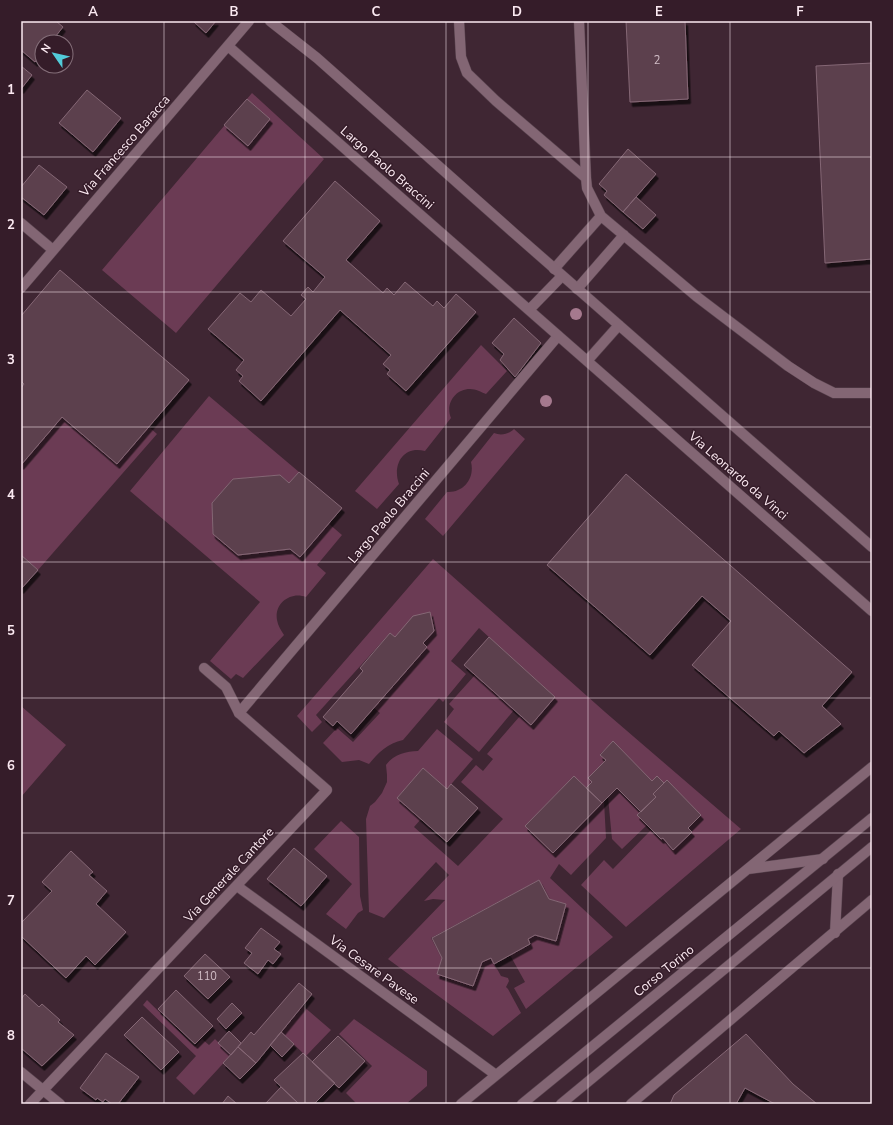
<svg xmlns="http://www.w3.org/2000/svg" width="893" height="1125" font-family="'Nunito Sans',sans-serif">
<defs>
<filter id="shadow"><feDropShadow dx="2.5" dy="4.5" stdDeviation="0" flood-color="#0009"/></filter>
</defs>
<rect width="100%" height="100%" fill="#3f2633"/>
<path fill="#6b3b54" d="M252,93L324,159L176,333L102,270Z
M481,345L507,371L486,394C481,392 476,389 470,389C455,389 445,404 451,418L425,451C403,445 392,465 399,484L377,509L355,491Z
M209,396L299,472L289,483L280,475L233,479L212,503L213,534L328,523L342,535L317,565L326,573L306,597C291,591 274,603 277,620C278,626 281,630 284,635L243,678L236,674L231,679L210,661L260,602L130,491Z
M62,417L117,464L149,427L157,434L38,570L21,555V465Z
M514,429L525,439L443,536L425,519L447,492C464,493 475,478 471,462L494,433C501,436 509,434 514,429Z
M433,559L605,712L741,829L626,927L581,885L604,860L613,869L651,830L661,839L663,838L673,849L692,832L688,828L701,815L667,780L664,783L657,776L652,781L613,742L600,754L606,760L588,778L592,782L586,788L574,776L525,826L553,853L604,801L606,838L571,875L559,864L550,878L613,937L526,1009L514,988L525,982L510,955L530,945L528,939L535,935L556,941L566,904L549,899L539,880L431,938L442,958L437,974L473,986L482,962L491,958L501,976L508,978L509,981L506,987L508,989L521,1013L493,1036L377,951L388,959L445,900L433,899L424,901L449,875L436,862L384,918L369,912L366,819L370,806L375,802L382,793L387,782V775L386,765C393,755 406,751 418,751L437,729L473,759L447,789L423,768L397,798L421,819L414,827L458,866L503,819L461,782L476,765L483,771L493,759L487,754L520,716L531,724L555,697L479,628L451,661L466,674L443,702L439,698L403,740C388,743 378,753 369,764L359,760L342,762L323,743L337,728L353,742L380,713L374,708L427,647L423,643L434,630L429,612L415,618L395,637L390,633L316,715L322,722L312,732L297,716Z
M475,675L514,710L479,752L444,722L454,709L449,704Z
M21,706L66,745L21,797Z
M617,788L641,812L638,815L647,825L622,849L612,839L608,797Z
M341,821L359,837L360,896L363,910L358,913L346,929L326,914L352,884L314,849Z
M147,1000L195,1047L202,1039L209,1045L215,1039L231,1055L194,1095L176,1078L196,1056L143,1005Z
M303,1006L331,1030L306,1056L281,1032Z
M354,1019L427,1071V1086L406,1104H357L346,1093L372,1066L339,1034Z"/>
<path fill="#5b404d" stroke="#856775" filter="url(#shadow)" d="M23,21H56L63,27L51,42H42V53L35,62L21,50V24Z
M193,21H216L206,33Z
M626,21H685L688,99L630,102Z
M872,63V259L825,263L816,66Z
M21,66L32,75L21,89Z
M87,90L121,118L93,152L59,123Z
M247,99L270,119L248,146L224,125Z
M628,149L656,174L623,212L604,195L607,191L599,184Z
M39,165L67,187L44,215L21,197V187Z
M335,181L380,221L346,260L383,293L387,288L394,295L405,282L433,306L437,301L444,308L456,294L476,312L406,391L387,374L390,370L383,364L391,355L340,310L261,401L239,381L243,376L236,370L244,360L208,329L240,293L251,302L261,290L291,316L306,299L301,295L308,287L313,292L325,277L283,241Z
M636,197L656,215L643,229L623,212Z
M60,270L189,380L117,464L62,417L21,465V388L24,384L21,381V316Z
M514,318L541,343L515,377L500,360L504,354L492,343Z
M299,472L342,508L300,557L290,549L238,555L213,534L212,503L233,479L280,475L289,483Z
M626,474L852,672L822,706L841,724L804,753L779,731L774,736L692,665L731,621L702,596L650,655L547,565Z
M21,555L38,570L21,589Z
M430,612L434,631L423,643L427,647L351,734L337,721L333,726L323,717L363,671L360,668L390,633L395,637L413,616Z
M489,637L555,697L531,725L464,665Z
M613,741L652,781L657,776L664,783L653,794L656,797L641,812L617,788L602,803L586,788L592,782L588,778L606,760L600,755Z
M423,768L447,789L451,784L478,808L447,842L397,798Z
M574,776L602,803L553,853L525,826Z
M667,780L701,815L688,828L692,832L673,850L663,838L661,839L637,815L656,797L653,794Z
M294,848L327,876L301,906L267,879Z
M71,851L93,872L89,875L107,891L96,904L126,932L95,965L86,956L66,978L21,936V923L52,891L42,882Z
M539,880L549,899L566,904L556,941L535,935L528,939L530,944L494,964L491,958L482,962L473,986L437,974L442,958L432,938Z
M261,928L280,942L274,949L281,954L273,964L268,960L258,974L244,963L252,953L245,948Z
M205,954L230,977L208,999L184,976Z
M299,983L312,994L256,1063L238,1047L251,1032L254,1035Z
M176,990L213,1026L195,1044L158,1009Z
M25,994L39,1007L42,1004L60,1020L58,1022L74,1035L42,1066L21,1048V999Z
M232,1003L242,1013L226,1029L217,1019Z
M142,1017L179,1052L161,1070L124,1035Z
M229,1031L241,1043L231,1055L218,1043Z
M281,1032L294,1044L282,1057L270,1045Z
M746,1034L793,1084L817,1104H775L745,1088L736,1104H670L674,1095Z
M338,1036L365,1061L339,1088L312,1062Z
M238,1047L256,1063L240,1079L223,1063Z
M106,1053L139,1077L118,1104H112L105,1099L103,1102L97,1098L96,1100L80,1088Z
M303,1053L335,1083L314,1104H299L274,1080Z
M281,1087L299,1104H265Z
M228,1096L237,1104H222Z"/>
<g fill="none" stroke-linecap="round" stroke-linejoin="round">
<g stroke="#58434e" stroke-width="11">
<path id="service" d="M459,21L461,57L467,73L496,101L586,178
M579,21L586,178L587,188L601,216L696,296L788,366L814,383L834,393H872
M554,269L601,216
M577,289L624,235"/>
</g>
<g stroke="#58434e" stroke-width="11">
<path id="pedestrian" d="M239,713L558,336"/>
</g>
<g stroke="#58434e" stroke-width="11">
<path id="minor" d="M270,21L317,58L515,234L872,547
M228,46L872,611
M21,223L53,250
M21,288L249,21
M529,310L562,276
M587,361L619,325
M748,869L823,859
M237,886L496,1075
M835,933L838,874
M21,1072L60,1104
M30,1104L327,790L239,713L226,687L204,668
M461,1104L872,767
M631,1104L872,900"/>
</g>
<g stroke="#58434e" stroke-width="11">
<path id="tertiary" d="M522,1104L872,818
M561,1104L872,847"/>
</g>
<use href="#service" stroke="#836674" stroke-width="10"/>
<use href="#pedestrian" stroke="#836674" stroke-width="10"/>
<use href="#minor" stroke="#836674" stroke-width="10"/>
<use href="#tertiary" stroke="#836674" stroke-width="10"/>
</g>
<g fill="#a5798e">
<circle cx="576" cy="314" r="6"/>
<circle cx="546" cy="401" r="6"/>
</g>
<path fill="none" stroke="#fbe9f1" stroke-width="1" stroke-opacity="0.55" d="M164,21V1104M305,21V1104M446,21V1104M588,21V1104M730,21V1104M21,157H872M21,292H872M21,427H872M21,562H872M21,698H872M21,833H872M21,968H872"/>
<g text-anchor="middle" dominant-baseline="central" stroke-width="3" stroke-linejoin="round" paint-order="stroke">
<g font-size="11" fill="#d3bfc8">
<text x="657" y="60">2</text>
<text x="207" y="976">110</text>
</g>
<g font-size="13" fill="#fbe9f1" stroke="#351c29">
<text transform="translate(125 146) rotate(-49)">Via Francesco Baracca</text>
<text transform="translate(387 168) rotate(41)">Largo Paolo Braccini</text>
<text transform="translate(738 476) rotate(41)">Via Leonardo da Vinci</text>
<text transform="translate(389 516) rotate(-50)">Largo Paolo Braccini</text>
<text transform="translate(229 875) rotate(-47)">Via Generale Cantore</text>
<text transform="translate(374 970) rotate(36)">Via Cesare Pavese</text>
<text transform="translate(664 971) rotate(-39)">Corso Torino</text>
</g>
</g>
<rect width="893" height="1125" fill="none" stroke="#351c29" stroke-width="44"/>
<g transform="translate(54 54) rotate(304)"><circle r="19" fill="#351c29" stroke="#846e79"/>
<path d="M0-3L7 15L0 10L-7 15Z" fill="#52cbd9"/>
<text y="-6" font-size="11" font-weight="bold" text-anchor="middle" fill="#fbe9f1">N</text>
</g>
<rect x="22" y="22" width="849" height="1081" fill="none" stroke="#fbe9f1" stroke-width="1.5"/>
<g font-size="13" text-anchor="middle" font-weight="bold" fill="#fbe9f1">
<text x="93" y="16">A</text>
<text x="234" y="16">B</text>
<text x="376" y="16">C</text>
<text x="517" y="16">D</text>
<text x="659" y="16">E</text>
<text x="800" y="16">F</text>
<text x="11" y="94">1</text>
<text x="11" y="229">2</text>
<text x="11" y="364">3</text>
<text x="11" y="499">4</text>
<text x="11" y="635">5</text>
<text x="11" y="770">6</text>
<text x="11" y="905">7</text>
<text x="11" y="1040">8</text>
</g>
</svg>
